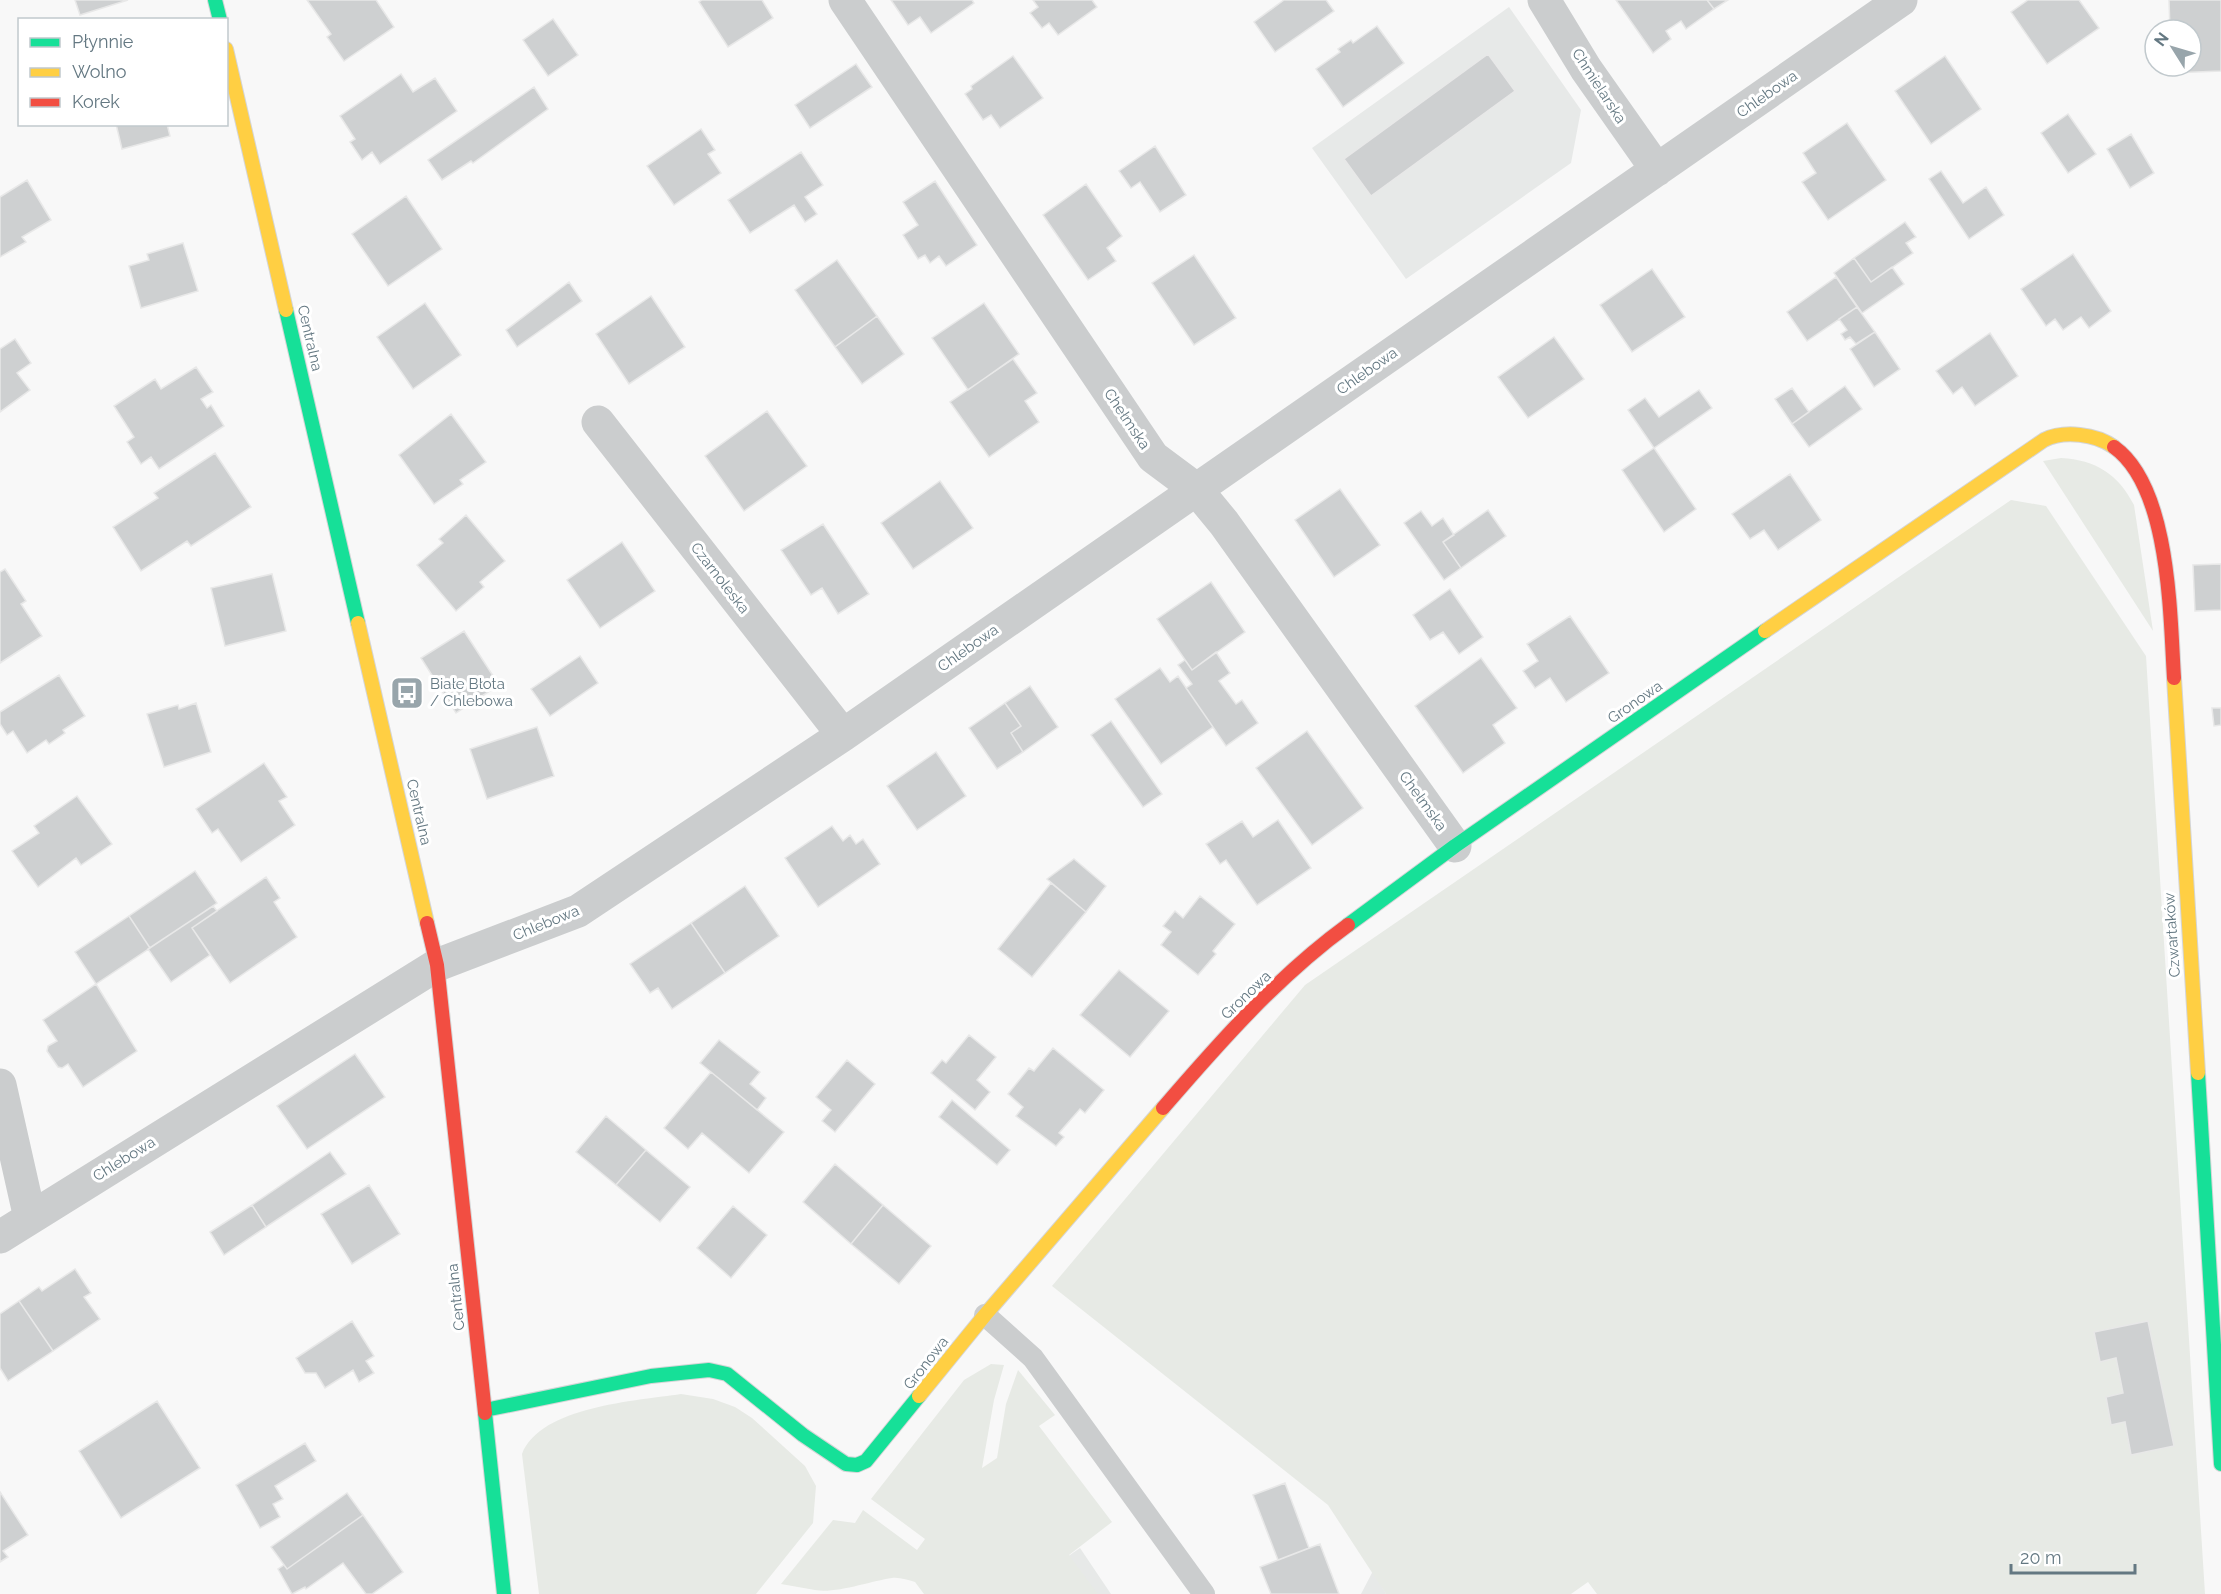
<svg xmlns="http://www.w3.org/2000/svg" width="2221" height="1594" font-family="Raleway,sans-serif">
<rect width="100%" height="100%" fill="#f8f8f8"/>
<path fill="#e7e9e8" d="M1509,7L1581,110L1571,163L1406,279L1312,148Z
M1080,1548L1111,1594H1014Z
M1373,1571L1386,1594H1361Z"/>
<path fill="#e7eae5" d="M2061,458C2096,460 2118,474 2134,505L2153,631L2043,461Z
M2011,500L2046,506L2146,656L2205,1594H1597L1588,1582L1571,1594H1386L1328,1505L1052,1286L1305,985Z
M991,1364L1004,1365L994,1400L982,1468L997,1458L1006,1404L1018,1370L1055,1415L1039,1426L1112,1522L1069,1555L1098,1594H924L915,1582C908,1580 899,1577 892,1578C871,1581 835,1594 815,1590L781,1584L833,1520L855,1523L863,1510L917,1550L925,1539L871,1499L964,1380Z
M681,1394L713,1399L735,1407L752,1418L805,1466L816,1486L813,1523L756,1594H539L522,1454C541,1406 636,1401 681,1394Z"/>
<path fill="#ced0d1" stroke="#e8e8e8" stroke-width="1.5" d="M75,0H128L80,15Z
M307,0H376L394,27L344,61L327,37L331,34Z
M702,0H762L773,18L728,47L699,2Z
M891,0H972L974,3L931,33L920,17L908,25Z
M1033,0H1092L1097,7L1058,35L1049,23L1042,28L1030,13L1038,7Z
M1284,0H1326L1334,11L1275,52L1254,22Z
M1616,0H1707L1714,9L1686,29L1681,21L1666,31L1671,39L1653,53Z
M1707,0H1728L1714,9Z
M2028,0H2079L2099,28L2047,64L2011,12Z
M2169,0H2221V71L2172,73L2171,66H2191V30H2170Z
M553,19L578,55L548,76L523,40Z
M1377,26L1404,63L1343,107L1316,69L1340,52L1338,49L1351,40L1353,43Z
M1488,54L1515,91L1371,196L1344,159Z
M1013,56L1043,98L1000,128L991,115L983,120L965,94L972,89L971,86Z
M1945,56L1981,109L1931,144L1895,91Z
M856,64L872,87L810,128L795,105Z
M401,74L413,92L435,78L457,111L380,164L372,152L362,160L350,142L355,139L340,116Z
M534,87L548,109L473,163L471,161L442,180L428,160Z
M2068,114L2096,154L2068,173L2041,133Z
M1847,123L1886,180L1828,220L1802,182L1816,173L1803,153Z
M116,124H167L170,136L122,149Z
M701,129L715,150L708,154L721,173L674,205L647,166Z
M2131,134L2154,173L2130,188L2107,149Z
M1155,146L1186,195L1160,212L1140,182L1131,188L1119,171Z
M801,152L823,185L805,197L817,214L805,222L794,205L750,233L728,200Z
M1941,171L1963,203L1986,187L2004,215L1969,239L1929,179Z
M27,180L51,220L22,237L26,242L0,257V197Z
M935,181L977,245L946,266L939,256L930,263L925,255L918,259L903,235L918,225L903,202Z
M1086,184L1122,236L1107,248L1116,261L1088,280L1043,215Z
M406,196L442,249L388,286L352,234Z
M1905,222L1916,237L1906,243L1913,253L1871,282L1854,258Z
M183,243L198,291L141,308L129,266L149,260L147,254Z
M2073,254L2111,311L2089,328L2081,317L2063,330L2055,319L2046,326L2021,289Z
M1194,255L1236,318L1194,345L1152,283Z
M1854,258L1871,282L1892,267L1904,284L1862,313L1834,273Z
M837,260L877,316L835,347L795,290Z
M1652,269L1685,317L1632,352L1600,305Z
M1836,277L1857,307L1807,341L1787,312Z
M569,282L582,301L517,347L506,330Z
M651,296L685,347L629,384L596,334Z
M425,303L461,355L413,389L377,337Z
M984,303L1019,354L968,390L932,338Z
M1857,307L1875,332L1856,344L1850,337L1845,340L1841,334L1847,330L1839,319Z
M877,316L904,354L862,384L835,347Z
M1875,332L1900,369L1874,387L1850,349Z
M1990,333L2018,376L1975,406L1962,387L1953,394L1936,371Z
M1554,337L1584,379L1528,418L1498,377Z
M15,339L31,363L17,373L30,390L0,412V349Z
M1013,359L1037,393L1025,401L1039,422L989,457L950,402Z
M196,367L213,392L201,399L207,408L211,405L224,426L159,469L151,457L141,464L127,442L134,437L114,406L155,379L161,389Z
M1845,386L1862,409L1809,447L1792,424Z
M1792,388L1809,412L1792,424L1775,399Z
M1699,390L1712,408L1654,448L1628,410L1645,398L1659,417Z
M767,411L807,466L744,511L705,456Z
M451,414L486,462L460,480L463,484L434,504L399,455Z
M1654,448L1696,509L1664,532L1622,470Z
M215,453L251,507L191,546L187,541L141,571L113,527L158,498L154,493Z
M1790,474L1821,520L1778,550L1764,530L1750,539L1732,514Z
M940,481L973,528L913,569L881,523Z
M1340,489L1380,545L1334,577L1295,520Z
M1488,510L1506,536L1461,568L1443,542Z
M1421,511L1432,526L1443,518L1454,535L1443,542L1461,568L1444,580L1404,523Z
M466,515L505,561L480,582L484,587L456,611L417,565L443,543L439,539Z
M823,524L869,594L838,614L822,588L811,595L781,550Z
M622,542L655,591L600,628L567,580Z
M2221,564V610L2195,611L2193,565Z
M5,569L26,601L21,604L42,636L0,663V572Z
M272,574L286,631L225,646L211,588Z
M1211,582L1245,632L1192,670L1157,619Z
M1450,589L1483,637L1459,654L1443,632L1430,640L1413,615Z
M1570,616L1609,673L1566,702L1550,678L1535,688L1523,671L1538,661L1527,644Z
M464,631L499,685L456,713L421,658Z
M1216,652L1230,673L1219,681L1236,704L1242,700L1258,723L1226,746L1186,688L1192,684L1178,665L1185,660L1192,670Z
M580,656L598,683L550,716L531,689Z
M1481,658L1517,708L1493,725L1505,743L1463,773L1415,706Z
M1160,668L1170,682L1178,676L1213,727L1161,764L1115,699Z
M59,675L85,716L63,730L65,733L49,744L46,740L27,753L13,731L7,735L0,724V712Z
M1030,686L1058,727L1023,752L1011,733L1021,726L1005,703Z
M196,703L211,752L164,767L147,714L178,705L179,709Z
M1005,703L1021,726L1011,733L1023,752L997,769L969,728Z
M2212,708H2221V725L2214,726Z
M1111,721L1162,794L1143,807L1091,735Z
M537,727L554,776L487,799L470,749Z
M1307,731L1363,808L1312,845L1256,768Z
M936,752L966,796L917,830L887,786Z
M264,763L287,797L279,801L295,825L241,862L218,829L212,833L196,809Z
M77,796L112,844L81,865L76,858L38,887L12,851L39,833L34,826Z
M1278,820L1311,868L1257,905L1226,860L1220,864L1206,844L1242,821L1253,837Z
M832,826L843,841L850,835L856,844L863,839L880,864L818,907L785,858Z
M1074,859L1106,886L1086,912L1047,879Z
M195,871L217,903L150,948L129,916Z
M266,877L280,898L274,902L297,937L230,983L192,928Z
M1051,883L1086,912L1032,977L998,949Z
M745,886L779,936L725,973L691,923Z
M1200,896L1235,924L1213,951L1216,954L1198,975L1161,945L1171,932L1163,926L1175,911L1183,918Z
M213,906L217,911L192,928L210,955L171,982L148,949Z
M129,916L150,948L96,984L75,952Z
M691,923L725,973L672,1009L658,988L650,993L630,964Z
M1119,970L1169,1011L1130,1057L1080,1015Z
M96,984L137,1051L83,1087L68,1064L62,1068L58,1067L47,1051L48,1046L57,1041L43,1020Z
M969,1035L996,1057L977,1080L990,1092L975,1110L931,1073L942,1060L946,1063Z
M719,1040L760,1072L750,1084L766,1098L757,1110L700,1063Z
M1053,1048L1104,1090L1085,1113L1080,1109L1059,1133L1064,1137L1056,1146L1016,1116L1023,1107L1008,1094L1029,1068L1034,1071Z
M355,1054L385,1097L307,1149L277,1106Z
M847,1060L875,1084L835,1132L822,1121L831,1110L816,1097Z
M711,1072L784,1132L749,1173L702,1133L688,1149L664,1128Z
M952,1100L1010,1150L997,1165L939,1117Z
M606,1116L646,1150L616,1185L576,1152Z
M646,1150L690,1187L660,1222L616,1185Z
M330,1152L346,1174L266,1227L252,1205Z
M835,1164L883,1205L851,1244L803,1202Z
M369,1185L400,1234L352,1264L321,1214Z
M252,1205L266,1227L224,1255L210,1232Z
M883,1205L931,1246L899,1284L851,1244Z
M733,1206L767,1235L731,1278L697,1248Z
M75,1269L91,1293L84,1297L100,1319L53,1351L19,1301L39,1287L42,1291Z
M19,1301L53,1351L8,1381L0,1368V1314Z
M352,1321L374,1356L366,1361L374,1373L359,1382L353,1370L325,1388L316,1373H305L296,1358Z
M2148,1321L2174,1446L2131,1455L2125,1422L2111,1425L2106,1397L2123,1393L2116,1358L2100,1362L2094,1332Z
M157,1401L200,1468L121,1518L79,1451Z
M305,1443L316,1461L275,1486L283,1499L273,1504L280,1517L260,1528L236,1485Z
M1285,1483L1309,1548L1278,1560L1253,1495Z
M0,1492L28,1535L3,1551L8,1557L0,1562Z
M347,1493L363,1515L287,1569L271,1547Z
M363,1515L403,1572L372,1594H366L343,1563L306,1589L305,1587L292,1594L278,1569L284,1565L287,1569Z
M1320,1544L1339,1594H1271L1260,1567Z"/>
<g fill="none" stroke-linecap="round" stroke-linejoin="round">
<g stroke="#d4d5d6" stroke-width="16">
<path id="fast" d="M215,0L220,20
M286,310L358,623
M1348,925L1455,846L1765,631
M2198,1073L2221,1464
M485,1410L651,1376L709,1370L727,1374L803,1435L846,1464L857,1465L866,1461L919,1396
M485,1413L504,1594"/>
</g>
<g stroke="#d4d5d6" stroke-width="16">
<path id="slow" d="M226,49L286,310
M358,623L427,923
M1765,631L2044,440C2064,430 2096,434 2114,447
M2174,678L2198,1073
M919,1396L985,1315L1163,1108"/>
</g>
<g stroke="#d4d5d6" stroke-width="16">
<path id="jam" d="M2114,447C2170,487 2170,614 2174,678
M427,923L437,965L485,1413
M1163,1108C1219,1043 1278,976 1348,925"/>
</g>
<path stroke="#cbcdce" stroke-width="22" d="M985,1315L1033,1358L1204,1594"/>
<path stroke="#cbcdce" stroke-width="33" d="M845,0L1153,457L1196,489L1224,523L1455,846
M1544,0L1586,69L1657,170
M598,422L843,735
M0,1085L30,1218
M0,1237L437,965L578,911L843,735L1901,0"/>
<use href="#fast" stroke="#16e098" stroke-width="14"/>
<use href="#slow" stroke="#ffcf43" stroke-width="14"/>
<use href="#jam" stroke="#f24e42" stroke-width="14"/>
</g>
<defs>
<g id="bus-square" transform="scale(1.725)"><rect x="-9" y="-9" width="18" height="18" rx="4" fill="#98a5ab" stroke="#fff"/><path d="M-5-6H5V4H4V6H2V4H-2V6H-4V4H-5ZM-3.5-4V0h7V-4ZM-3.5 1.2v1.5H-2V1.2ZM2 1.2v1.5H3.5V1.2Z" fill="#fff"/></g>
</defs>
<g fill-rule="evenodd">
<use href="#bus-square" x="407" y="693"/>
</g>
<g text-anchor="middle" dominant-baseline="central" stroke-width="6" stroke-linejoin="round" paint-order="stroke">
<g font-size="15" fill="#647882" stroke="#fff">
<text transform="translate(1599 86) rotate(57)">Chmielarska</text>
<text transform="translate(1767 94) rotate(-35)">Chlebowa</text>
<text transform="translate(310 338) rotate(77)">Centralna</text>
<text transform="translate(1367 371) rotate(-35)">Chlebowa</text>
<text transform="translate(1127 419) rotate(56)">Chełmska</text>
<text transform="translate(720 578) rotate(52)">Czarnoleska</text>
<text transform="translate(968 648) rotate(-35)">Chlebowa</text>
<text transform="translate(1635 702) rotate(-35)">Gronowa</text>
<text transform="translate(1423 801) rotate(54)">Chełmska</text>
<text transform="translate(419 812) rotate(77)">Centralna</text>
<text transform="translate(546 923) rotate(-22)">Chlebowa</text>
<text transform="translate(2172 935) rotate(-94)">Czwartaków</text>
<text transform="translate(1246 995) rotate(-44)">Gronowa</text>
<text transform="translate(124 1159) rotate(-32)">Chlebowa</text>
<text transform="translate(456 1297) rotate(-96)">Centralna</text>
<text transform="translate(926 1363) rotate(-52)">Gronowa</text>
</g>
<g font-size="15" fill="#647882" stroke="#fff" text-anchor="start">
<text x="430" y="684">Białe Błota<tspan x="430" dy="17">/ Chlebowa</tspan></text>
</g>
</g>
<rect x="18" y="18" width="210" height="108" fill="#ffffff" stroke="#c1c9cd" stroke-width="1.5"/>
<rect x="30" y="38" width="30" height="9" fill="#16e098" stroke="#c1c9cd" stroke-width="1.5"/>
<text x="72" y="48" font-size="18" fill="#647882">Płynnie</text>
<rect x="30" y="68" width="30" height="9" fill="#ffcf43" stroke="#c1c9cd" stroke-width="1.5"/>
<text x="72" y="78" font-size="18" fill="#647882">Wolno</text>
<rect x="30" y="98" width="30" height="9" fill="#f24e42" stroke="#c1c9cd" stroke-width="1.5"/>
<text x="72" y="108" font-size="18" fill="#647882">Korek</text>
<g transform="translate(2173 48) rotate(307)"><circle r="28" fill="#ffffff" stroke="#c1c9cd" stroke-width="1.5"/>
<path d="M0-4.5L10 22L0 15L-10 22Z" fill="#98a5ab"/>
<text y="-9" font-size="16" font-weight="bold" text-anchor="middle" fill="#647882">N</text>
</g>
<path d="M2011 1564v9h124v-9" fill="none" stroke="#647882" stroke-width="3"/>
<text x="2020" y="1564" font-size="18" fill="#647882" stroke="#ffffff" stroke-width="4.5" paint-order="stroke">20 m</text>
</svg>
